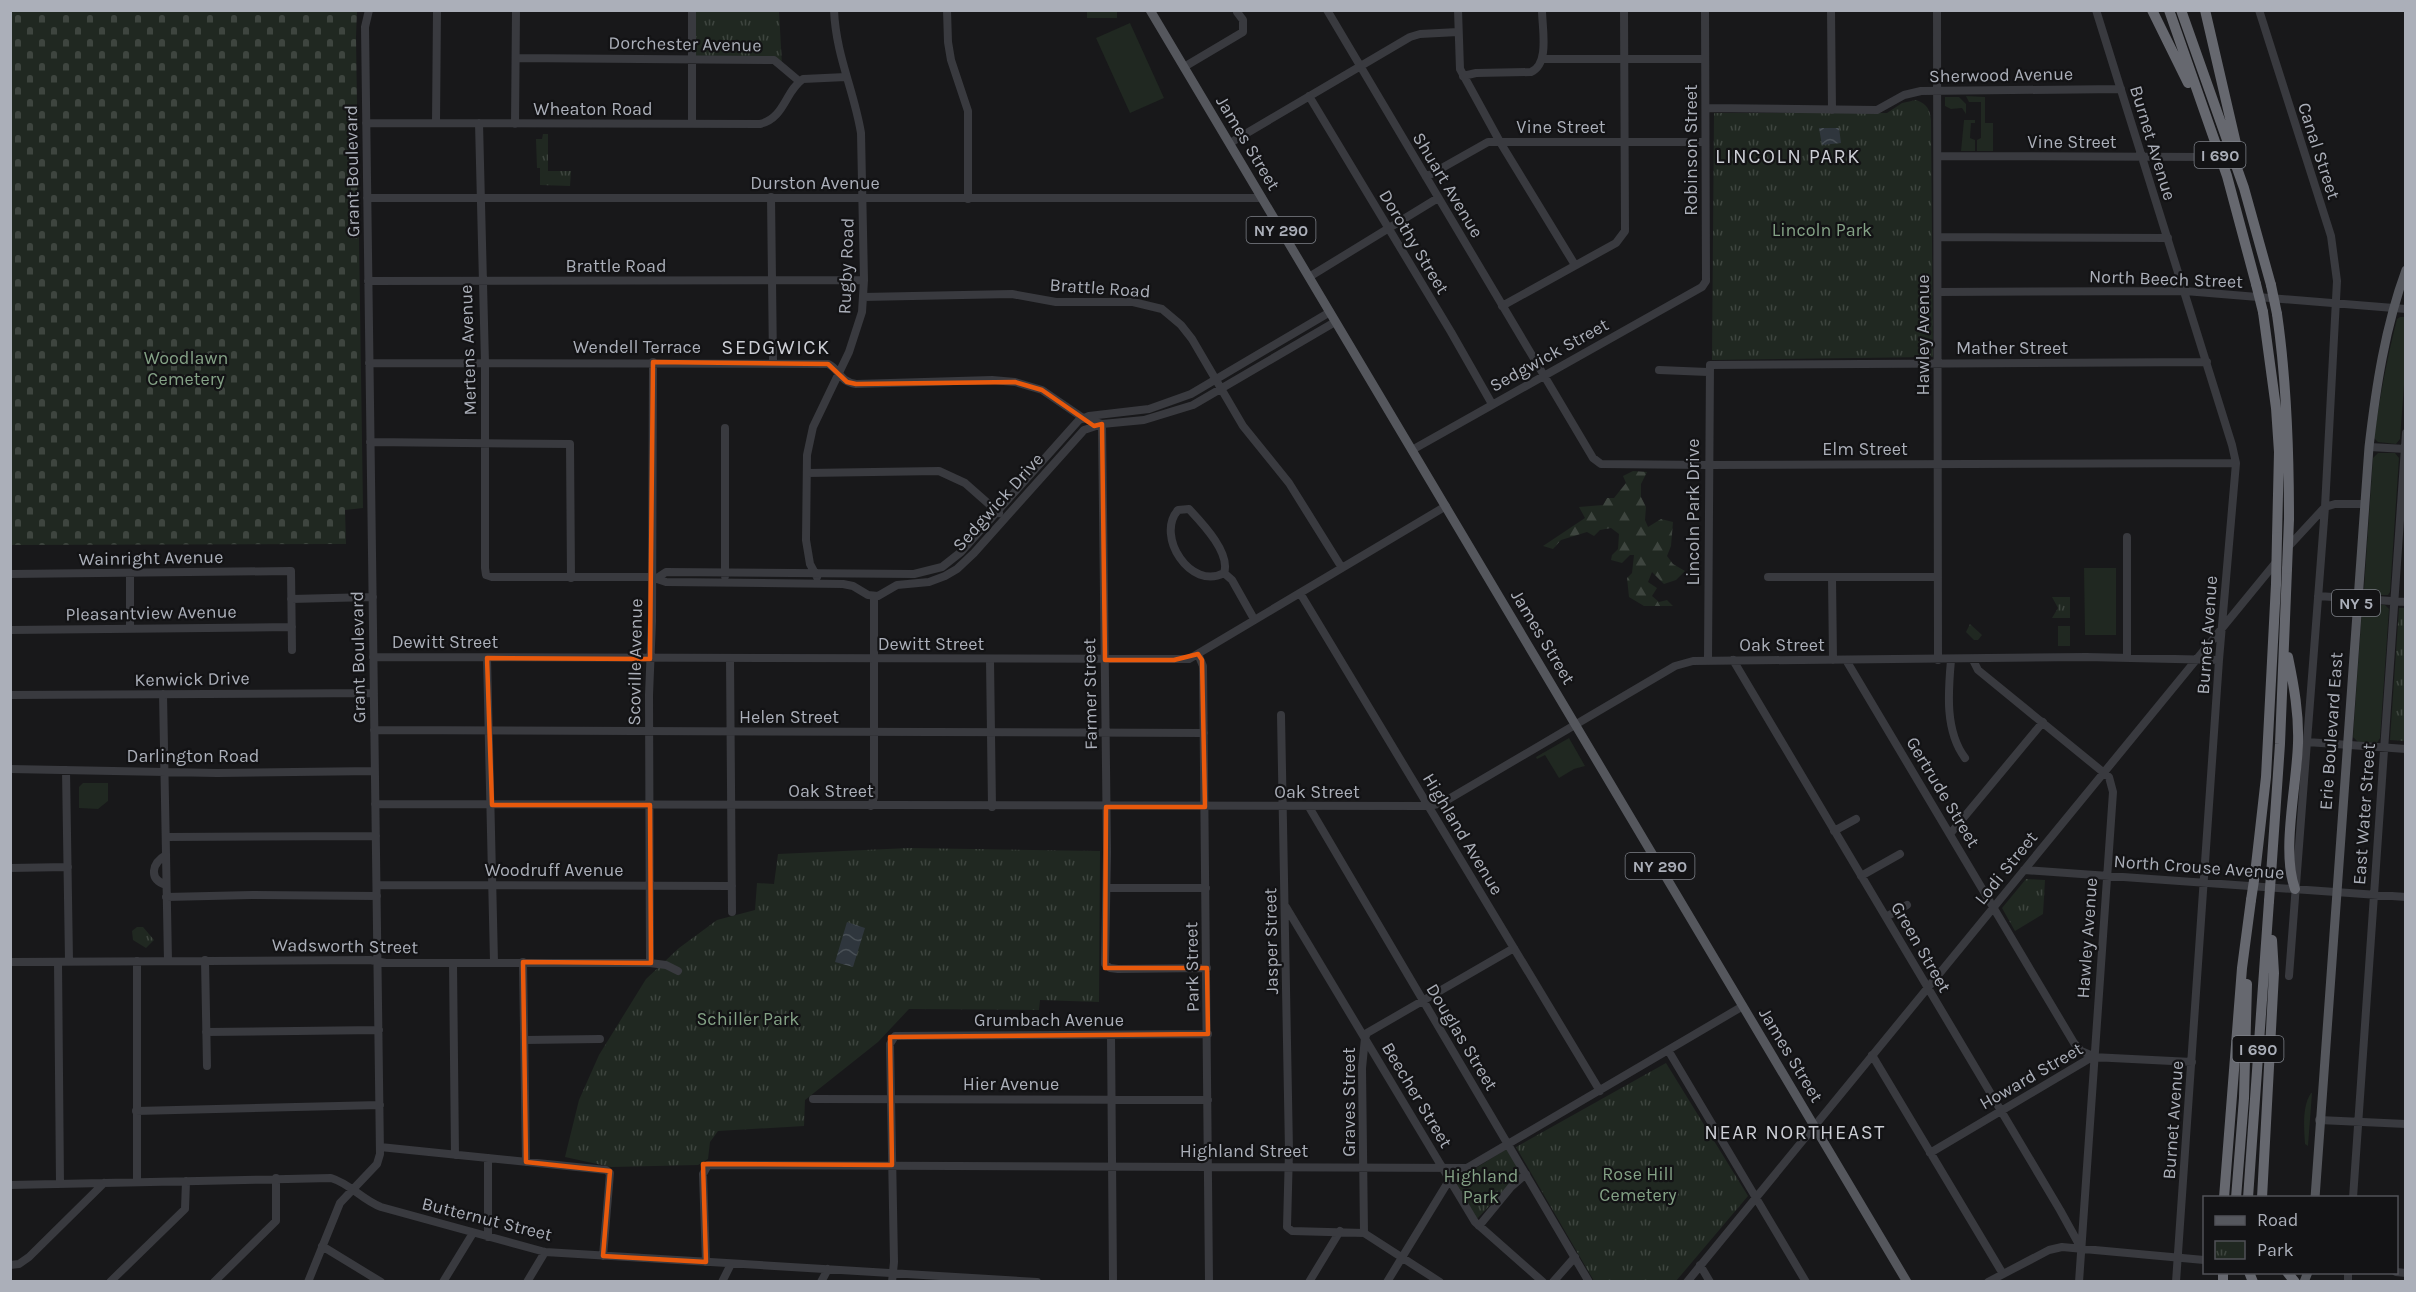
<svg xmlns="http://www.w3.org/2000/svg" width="2416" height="1292" font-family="Karla,sans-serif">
<defs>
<pattern id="forest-firs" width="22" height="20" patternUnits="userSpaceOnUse" patternTransform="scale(1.5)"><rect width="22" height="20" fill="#202821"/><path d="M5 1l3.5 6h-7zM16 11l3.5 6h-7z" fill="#3e453f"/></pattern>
<pattern id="cemetery-stones" width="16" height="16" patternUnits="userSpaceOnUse" patternTransform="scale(1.5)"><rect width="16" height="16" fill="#202821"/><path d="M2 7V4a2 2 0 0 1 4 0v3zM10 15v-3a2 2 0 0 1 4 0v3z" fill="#3e453f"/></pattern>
<pattern id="park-tufts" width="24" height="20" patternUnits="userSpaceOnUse" patternTransform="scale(1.5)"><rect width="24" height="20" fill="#202821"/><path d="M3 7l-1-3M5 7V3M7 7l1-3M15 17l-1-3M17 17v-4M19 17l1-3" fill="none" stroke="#3e453f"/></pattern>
<pattern id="water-waves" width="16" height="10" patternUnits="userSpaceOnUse" patternTransform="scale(1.5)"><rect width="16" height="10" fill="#2f363d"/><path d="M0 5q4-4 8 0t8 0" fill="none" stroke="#4a5157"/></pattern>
</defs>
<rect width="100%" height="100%" fill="#18181a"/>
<path fill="#202821" d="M1130,23L1164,98L1130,113L1096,38Z
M1966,96L1985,97V123H1993V151H1977V140L1981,138V102H1969Z
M1945,97H1959L1966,104V114L1962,108L1951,109L1945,106Z
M1964,120H1975V123H1971L1970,138L1975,140V151H1961Z
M2400,317H2405V372L2400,439L2396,444L2378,442L2374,438C2380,397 2387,358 2397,319Z
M2378,453H2395L2399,458L2390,592L2388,595H2369L2364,589L2373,458Z
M2084,568H2116V635H2085Z
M2366,604L2385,605L2389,609L2380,738L2377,743L2358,742L2353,737L2362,609Z
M2058,626H2070V646H2058Z
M1569,738L1585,766L1574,769L1559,778L1545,755L1537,759L1536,757Z
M83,783H108V801L98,809L79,808V787Z
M2311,1093H2312L2308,1146L2305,1144C2304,1128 2302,1106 2311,1093Z"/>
<path fill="url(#forest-firs)" d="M1633,471L1647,472L1641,484V497L1646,507L1645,520L1648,527L1661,519L1673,522L1671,546L1667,556L1673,564L1685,571L1676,580L1664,584L1652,572L1648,582L1657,588L1652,596L1659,602L1667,600L1673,606H1644L1629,597L1627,578L1632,573L1634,555H1630L1622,563L1611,560L1612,555L1618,549L1619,534L1611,528L1600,530L1594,536L1587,532L1561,540L1553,549L1543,546L1585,518L1579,507L1603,505L1607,498H1614L1626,483L1623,476Z"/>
<path fill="url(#cemetery-stones)" d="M10,11H357L356,37L363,508L345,510L346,544L11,545Z"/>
<path fill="url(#park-tufts)" d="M692,11H779L782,65L777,62L692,59Z
M1087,11H1117V18H1087Z
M1916,100C1927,104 1930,109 1931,120L1933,357L1712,360L1714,113H1887L1902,103Z
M543,134H548V171H571L570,186L540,185V168H537L536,139H542Z
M2052,597H2070V618H2052L2058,608Z
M2399,608H2406L2405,741L2390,740Z
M1970,624L1982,635L1978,640H1974L1966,632Z
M909,848L1100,851L1099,1002L1040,1000L1039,1010L909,1009L878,1042L805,1100L804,1126L718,1131L710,1142L708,1159L698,1165L611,1167L565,1157L579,1100L599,1055L646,979L679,948L717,920L755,910L757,883L774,884L778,854Z
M2026,879L2045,880L2043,914L2015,931L2002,908Z
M137,927H143L154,940L146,948L133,940L132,931Z
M1666,1063L1748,1196L1676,1281H1594L1516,1147Z
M1505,1150H1508L1520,1173L1477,1219L1455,1181Z"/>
<path fill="url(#water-waves)" d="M1819,128H1839L1841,143L1822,145Z
M847,922L865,928L853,967L835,962Z"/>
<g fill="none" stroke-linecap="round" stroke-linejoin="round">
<path stroke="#393a3f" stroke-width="8" d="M692,10V124
M947,10L948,42L951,60L968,111V199
M1327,10L1593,458L1601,464L1708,465L2236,463
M1458,10L1460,69L1500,142L1575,265
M1831,10L1832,110
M1937,10L1938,660
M2096,10L2232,445L2236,463L2219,660L2176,1282
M2259,10L2331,236L2337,281L2325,507L2289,976
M516,58L774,60L799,81
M1542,59H1705
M1184,67L1243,32V20L1237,12
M1463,76L1476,73L1531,72C1550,64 1542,28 1542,10
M1309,96L1451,332L1492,404
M1706,108L1877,110L1904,95L1921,91L2121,89
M366,123L760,124C785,118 785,91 803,79L846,77
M436,123L437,10
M479,123L485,363V568L486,575L492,577H651L666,582L843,584L853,586L868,595L878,596L897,585L929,582L945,576L957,569L974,553L1084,430L1102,424L1144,420L1193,405L1335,322
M515,124L516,10
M1230,143L1410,37L1420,34L1458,32
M1938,156L2207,157
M1426,177L1488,142H1705
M771,197L773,362
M367,198H1262
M1938,237L2168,238
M1309,277L1438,198
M368,281L864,280
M1938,292L2185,291L2406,309
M863,297L1012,294L1056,302H1133L1162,309L1181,325L1192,339L1243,426L1289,483L1342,568
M1502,306L1616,243L1625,231L1624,10
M369,363L828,364C841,370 838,381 856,384L992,380L1015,382L1042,390L1083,418L1102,424L1107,852L1105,964L1110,968L1118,969L1207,968
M1659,370L1708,372
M725,428V576
M370,442L570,444L571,578
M2369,447L2406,449
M1412,450L1702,287L1706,281L1705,10
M807,473L939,471L965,483L999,513
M2288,547L2325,507L2335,504H2364
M130,573V629
M1224,573C1191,591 1155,536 1178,510L1189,509C1202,523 1231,553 1224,573L1232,580L1254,619
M10,574L291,571L292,650
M817,577L810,564L806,540L807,455L813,427L849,352L862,312L864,280L861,133C854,90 836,56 834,10
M1768,577H1938
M1832,577L1833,660
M657,578L666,572L914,574L942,567L961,552L1079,420L1089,416L1149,409L1191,394L1330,312
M1300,593L1600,1091
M2318,596L2406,602
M291,599L373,597
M10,630L292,627
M1198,654L1203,666L1209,1282
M373,657L1189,659L1446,506
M487,658L494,962
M2127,658V537
M730,659L732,912
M990,660L992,807
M1708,660L1710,365L2207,362
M1733,660L2060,1210L2081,1248
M1846,660L2074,1043L2081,1051L2093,1056
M1951,660C1948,693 1945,731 1965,758
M1973,660L1978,670L2109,777L2113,792L2079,1282
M163,694L168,961
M10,695L374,693
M1281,715L1289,1151L1287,1227L1292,1231L1364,1233L1440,1282
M374,730L1204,733
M2307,742L2406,749
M10,769L217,773L375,771
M66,770L69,961
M375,804L1429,806L1442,803L1675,666L1693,661L2086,657L2219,660
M871,806L874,797V597
M1309,807L1589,1282
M1834,831L1856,819
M1950,834L2043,722
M166,837L376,836
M10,868L68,867
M2024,870L2406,897
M1861,876L1900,854
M166,885C148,879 152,863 166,855
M377,885L732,886
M1107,888H1206
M166,897L252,895L377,896
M1286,907L1475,1222L1543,1282
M1886,917L1907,905
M205,960L207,1066
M137,961V1182
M10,962L370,960L386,963H650L666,965L678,971
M58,962L60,1184
M523,962L526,1162
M453,963L455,1155
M650,963L649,695L652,621L653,362
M206,1032L379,1030
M1111,1035L1113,1282
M525,1040L600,1039
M1668,1050L1806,1282
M1872,1055L2003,1274
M813,1099L1208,1100
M136,1111L380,1105
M2319,1120L2406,1124
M380,1147L606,1170L610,1173L603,1256
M1930,1153L2092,1057L2192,1062
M10,1185L331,1178C351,1184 362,1200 381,1207L545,1252L1037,1282
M2353,1198L2406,433
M1479,1226L1511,1187L1526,1174
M1364,1233L1362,1068L1365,1038L1367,1033L1514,948
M488,1237V1158
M322,1246L381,1282
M706,1262L703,1174L708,1165L1467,1168L1743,1006
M10,1265L19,1264L29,1257L104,1183
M1700,1265L1710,1282
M2396,1272L2406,1273
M110,1282L185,1209L186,1181
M214,1282L276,1221V1178
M308,1282L340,1203L377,1164L380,1154L365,27L369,10
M443,1282L473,1233
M527,1282L545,1252
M722,1282L731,1264
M821,1282L828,1269
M892,1282L894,1262L890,1044L895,1036L1208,1034
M1309,1282L1340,1231
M1387,1282L1456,1169
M1553,1282L1575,1257
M1687,1282L2277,561
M1988,1282L2049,1250L2062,1247L2204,1260
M2348,1282V1272"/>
<path stroke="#55575d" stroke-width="9" d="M1150,10L1907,1282
M2315,1198L2369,447C2376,387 2385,327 2406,270
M2304,1282L2308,1272"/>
<path stroke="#66686f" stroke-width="10" d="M2152,10L2188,83
M2169,10L2227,176L2256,284
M2181,10L2244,188L2271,285
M2205,10L2240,161
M2263,312L2276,408L2279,452L2277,537
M2277,314C2287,383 2289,450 2289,519
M2288,657C2294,686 2299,714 2298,743C2297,785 2281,851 2295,889
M2255,874L2266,777L2276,584
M2271,875L2280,744L2287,569
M2224,1198L2242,968L2251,900
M2236,1198L2244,1098L2247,984
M2248,1198L2269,901
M2262,1198L2274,973L2272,940
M2223,1272V1282
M2249,1272L2253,1282
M2287,1272L2295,1282"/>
<path stroke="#66686f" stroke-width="10" d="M2256,284L2263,312
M2271,285L2277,314
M2287,569L2289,519
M2276,584L2277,537
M2251,900L2255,874
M2269,901L2271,875"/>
</g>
<path fill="none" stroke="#e8590c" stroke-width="4.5" stroke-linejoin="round" d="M653,362L828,364L847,382L856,384L1015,382L1042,390L1094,426L1102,424L1105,660H1174L1198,654L1202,660L1205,807H1106L1105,968H1207L1208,1034L890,1037L892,1165L703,1164L706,1262L603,1256L610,1171L526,1162L523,962L651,963L650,805H492L487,658L650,659Z"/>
<g text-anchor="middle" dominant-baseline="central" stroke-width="4.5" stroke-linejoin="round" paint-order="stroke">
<g fill="#131315" stroke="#7d8088" stroke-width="1.5">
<rect x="2194.5" y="142" width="51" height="26" rx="4.5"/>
<rect x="1246.5" y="217" width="69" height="26" rx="4.5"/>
<rect x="2332" y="590" width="48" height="26" rx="4.5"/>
<rect x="1625.5" y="853" width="69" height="26" rx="4.5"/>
<rect x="2232.5" y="1036" width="51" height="26" rx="4.5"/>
</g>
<g font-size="16" font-weight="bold" fill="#abafb9">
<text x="2220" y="155">I 690</text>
<text x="1281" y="230">NY 290</text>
<text x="2356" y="603">NY 5</text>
<text x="1660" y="866">NY 290</text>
<text x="2258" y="1049">I 690</text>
</g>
<g font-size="18" fill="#abafb9" stroke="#131315">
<text transform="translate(685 44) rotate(1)">Dorchester Avenue</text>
<text transform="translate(2001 75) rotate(-1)">Sherwood Avenue</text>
<text x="593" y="109">Wheaton Road</text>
<text x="1561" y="127">Vine Street</text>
<text x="2072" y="142">Vine Street</text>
<text transform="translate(1248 143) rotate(59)">James Street</text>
<text transform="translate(2153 143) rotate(73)">Burnet Avenue</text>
<text transform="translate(1691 150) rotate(-90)">Robinson Street</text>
<text transform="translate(2319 151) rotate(72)">Canal Street</text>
<text transform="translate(352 171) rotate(-91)">Grant Boulevard</text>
<text x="815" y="183">Durston Avenue</text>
<text transform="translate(1448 185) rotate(59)">Shuart Avenue</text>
<text transform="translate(1414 242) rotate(59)">Dorothy Street</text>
<text x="616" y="266">Brattle Road</text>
<text transform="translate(846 266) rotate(-88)">Rugby Road</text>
<text transform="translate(2166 279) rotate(2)">North Beech Street</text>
<text transform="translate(1100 288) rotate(4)">Brattle Road</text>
<text transform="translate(1923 335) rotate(-90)">Hawley Avenue</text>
<text x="637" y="347">Wendell Terrace</text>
<text x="2012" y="348">Mather Street</text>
<text transform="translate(468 350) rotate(-92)">Mertens Avenue</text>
<text transform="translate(1549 355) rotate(-29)">Sedgwick Street</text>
<text x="1865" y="449">Elm Street</text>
<text transform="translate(998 502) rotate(-48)">Sedgwick Drive</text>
<text transform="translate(1693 512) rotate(-90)">Lincoln Park Drive</text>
<text transform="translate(151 558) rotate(-1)">Wainright Avenue</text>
<text transform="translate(151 613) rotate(-1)">Pleasantview Avenue</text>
<text transform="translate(2207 635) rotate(-86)">Burnet Avenue</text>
<text transform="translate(1543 637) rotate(59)">James Street</text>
<text x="445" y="642">Dewitt Street</text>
<text x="931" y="644">Dewitt Street</text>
<text x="1782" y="645">Oak Street</text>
<text transform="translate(358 657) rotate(-91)">Grant Boulevard</text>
<text transform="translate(635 662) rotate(-89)">Scoville Avenue</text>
<text transform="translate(192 679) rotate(-1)">Kenwick Drive</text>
<text transform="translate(1090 694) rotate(-91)">Farmer Street</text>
<text x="789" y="717">Helen Street</text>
<text transform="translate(2331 731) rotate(-86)">Erie Boulevard East</text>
<text x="193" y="756">Darlington Road</text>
<text x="831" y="791">Oak Street</text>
<text x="1317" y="792">Oak Street</text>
<text transform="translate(1943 792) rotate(59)">Gertrude Street</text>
<text transform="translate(2364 814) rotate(-86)">East Water Street</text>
<text transform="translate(1463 834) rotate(59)">Highland Avenue</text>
<text transform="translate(2199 867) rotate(4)">North Crouse Avenue</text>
<text transform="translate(2006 868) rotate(-51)">Lodi Street</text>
<text x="554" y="870">Woodruff Avenue</text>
<text transform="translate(2087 938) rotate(-86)">Hawley Avenue</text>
<text transform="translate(1271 941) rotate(-91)">Jasper Street</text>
<text transform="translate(345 946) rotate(1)">Wadsworth Street</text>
<text transform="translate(1921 947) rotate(60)">Green Street</text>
<text transform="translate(1192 967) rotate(-91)">Park Street</text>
<text x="1049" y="1020">Grumbach Avenue</text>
<text transform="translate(1462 1037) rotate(59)">Douglas Street</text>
<text transform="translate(1791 1055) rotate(59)">James Street</text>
<text transform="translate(2031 1076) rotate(-30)">Howard Street</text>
<text x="1011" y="1084">Hier Avenue</text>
<text transform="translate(1417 1095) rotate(59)">Beecher Street</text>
<text transform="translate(1349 1102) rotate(-90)">Graves Street</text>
<text transform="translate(2173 1120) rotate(-86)">Burnet Avenue</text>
<text x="1244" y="1151">Highland Street</text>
<text transform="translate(487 1219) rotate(14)">Butternut Street</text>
</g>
<g font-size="18" fill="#84a286" stroke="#131315">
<text x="1822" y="230">Lincoln Park</text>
<text x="186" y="358">Woodlawn<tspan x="186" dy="21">Cemetery</tspan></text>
<text x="748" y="1019">Schiller Park</text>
<text x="1638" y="1174">Rose Hill<tspan x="1638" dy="21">Cemetery</tspan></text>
<text x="1481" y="1176">Highland<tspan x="1481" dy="21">Park</tspan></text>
</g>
<g font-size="20" letter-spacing="1.5" fill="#ccced5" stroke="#131315">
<text x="1788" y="156">LINCOLN PARK</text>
<text x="776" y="347">SEDGWICK</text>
<text x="1795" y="1132">NEAR NORTHEAST</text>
</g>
</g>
<rect width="2416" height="1292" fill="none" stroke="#abafb9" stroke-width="24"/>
<rect x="2203" y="1196" width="195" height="78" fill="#131315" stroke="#505157" stroke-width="1.5"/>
<rect x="2215" y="1216" width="30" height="9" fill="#55575d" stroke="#505157" stroke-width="1.5"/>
<text x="2257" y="1226" font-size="18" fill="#abafb9">Road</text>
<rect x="2215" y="1241" width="30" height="18" fill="url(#park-tufts)" stroke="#505157" stroke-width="1.5"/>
<text x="2257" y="1256" font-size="18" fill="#abafb9">Park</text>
</svg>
